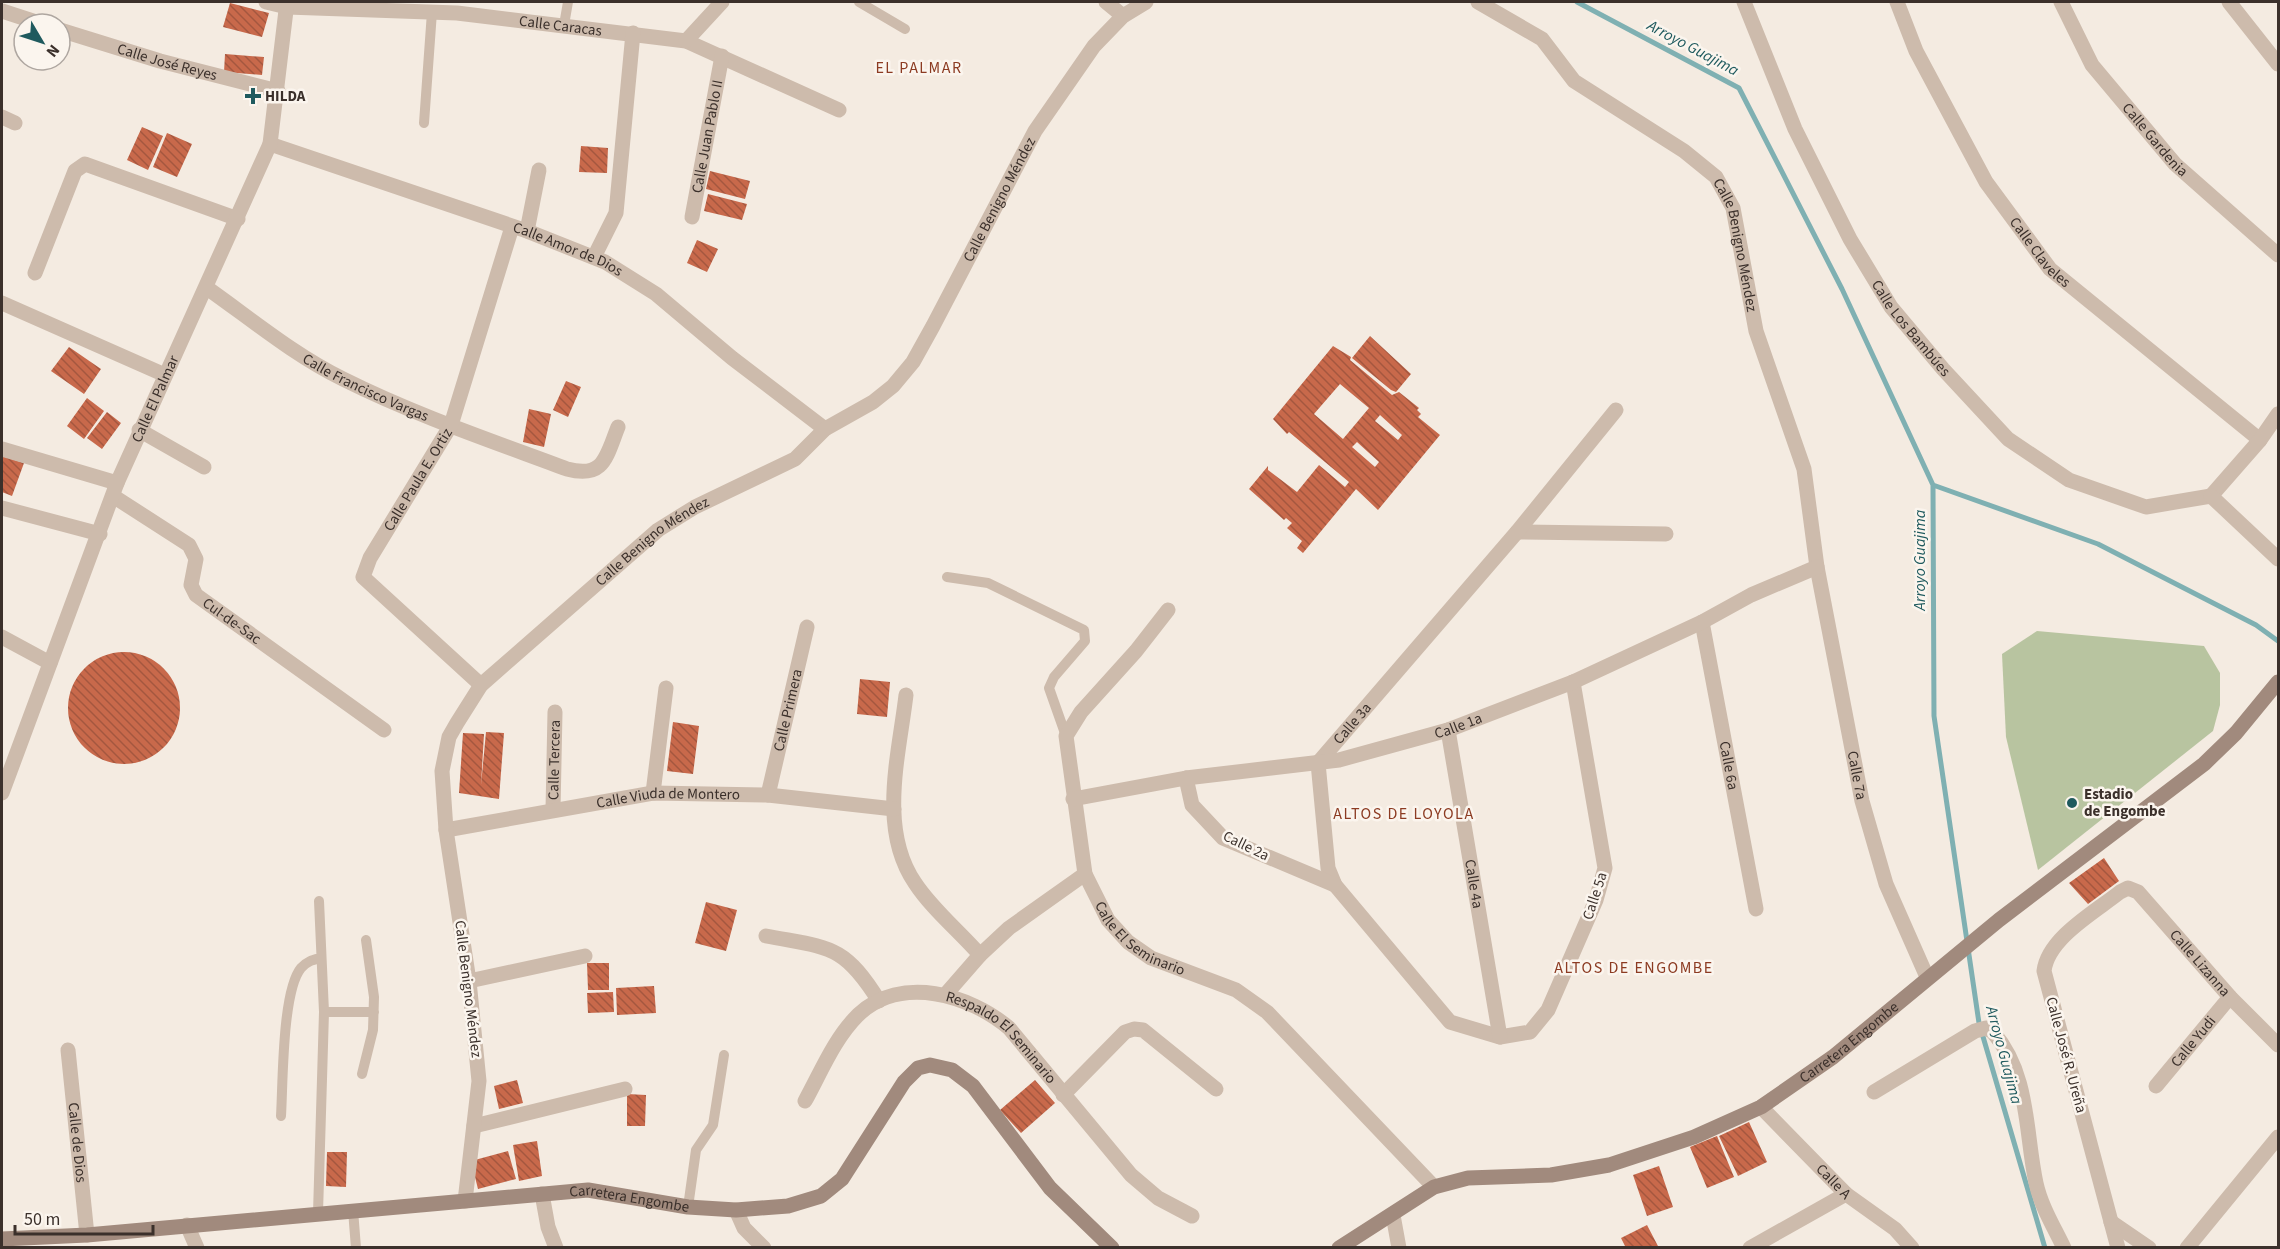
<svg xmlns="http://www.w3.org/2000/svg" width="2280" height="1249" font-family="'Source Sans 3',sans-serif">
<defs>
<pattern id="building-back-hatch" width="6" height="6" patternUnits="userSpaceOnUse" patternTransform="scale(1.5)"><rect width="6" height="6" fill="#c8694b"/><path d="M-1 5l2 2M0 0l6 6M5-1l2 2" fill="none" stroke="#a4573f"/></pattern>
</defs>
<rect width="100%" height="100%" fill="#f4ebe1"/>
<path fill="#b8c4a0" d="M2037,631L2204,646L2220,673V705L2213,731L2038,870L2006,737L2002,654Z"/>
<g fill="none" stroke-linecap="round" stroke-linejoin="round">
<path stroke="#7fb0b2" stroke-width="5" d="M1577,2L1739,88L1842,289L1933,485L1934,716L1979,1023L2045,1248
M1933,485L2098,544L2256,625L2278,641"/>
</g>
<path fill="url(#building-back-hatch)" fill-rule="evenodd" d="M230,3L269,13L262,37L223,27Z
M225,54L264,57L262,75L224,72Z
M142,127L163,136L148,170L127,160Z
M167,133L192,144L177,177L153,167Z
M581,146L608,148L607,173L579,172Z
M710,171L750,181L745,199L706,189Z
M708,194L747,204L742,220L704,211Z
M697,240L718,249L707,272L687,263Z
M1370,336L1411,374L1396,392L1391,390L1352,358Z
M1333,346L1351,357L1350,360L1392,395L1399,392L1419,408L1417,410L1421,414L1418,417L1440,435L1378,510L1356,489L1303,553L1297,548L1302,541L1287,528L1292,523L1286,518L1284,520L1249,489L1268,466V470L1297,492L1319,465L1345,487L1349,482L1289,432L1287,434L1273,419ZM1340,384L1369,408L1343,439L1314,414ZM1380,415L1402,435L1398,440L1375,421ZM1357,442L1379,462L1375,467L1352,447Z
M69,347L101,369L84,394L51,371Z
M566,381L581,387L568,417L553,410Z
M87,398L104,411L84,439L67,426Z
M529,409L551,414L544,447L523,442Z
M107,412L121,423L102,449L87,438Z
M2,456L24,463L12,496L2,492Z
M68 708a56 56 0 1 1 112 0a56 56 0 1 1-112 0Z
M860,679L890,682L887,717L857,714Z
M673,722L699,726L693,774L667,771Z
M486,732L504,733L499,799L459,793L463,733L484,734L481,785Z
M2104,858L2119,881L2088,904L2069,883Z
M706,902L737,910L726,951L695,943Z
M587,963H609V990H588Z
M654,986L656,1013L617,1015L616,988Z
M613,992L614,1012L588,1013L587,993Z
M517,1080L523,1103L499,1109L494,1086Z
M1035,1080L1055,1103L1021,1133L1000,1110Z
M627,1094L646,1095L645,1126H627Z
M1749,1122L1767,1162L1738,1176L1719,1136Z
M1717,1136L1734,1177L1707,1188L1690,1147Z
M537,1141L542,1176L519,1181L513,1145Z
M508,1151L516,1179L478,1189L471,1161Z
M327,1152H347L346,1187L326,1186Z
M1659,1166L1673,1207L1647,1216L1633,1175Z
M1647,1225L1659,1248H1626L1621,1238Z"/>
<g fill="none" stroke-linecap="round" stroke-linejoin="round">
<path stroke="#cdbbac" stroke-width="10" d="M859,2L905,29
M564,25L568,2
M424,123L432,12
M947,577L988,583L1084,630L1085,641L1054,677L1049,688L1066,736
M324,1012H374
M362,1074L373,1030L374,997L366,940
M281,1116C283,1084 282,991 301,968C307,961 313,960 321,958
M688,1207L696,1150L713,1125L724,1055
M353,1210L356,1248
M318,1213L324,1012L319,901"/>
<g stroke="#cdbbac" stroke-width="15">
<path id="s1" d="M266,2L287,7L457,13L686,41L839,110"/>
<path d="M1106,2L1123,16"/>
<path id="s2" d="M1478,2L1542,39L1574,81L1684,151L1716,177L1733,208L1756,331L1804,469L1817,567L1862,801L1886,884L1927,977"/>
<path id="s3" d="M1744,2L1795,129L1850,239L1891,307L1943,369L2008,439L2069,480L2146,507L2211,496"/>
<path id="s4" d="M1897,2L1916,51L1986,182L2050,269L2260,440"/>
<path id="s5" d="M2061,2L2092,65L2175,164L2278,255"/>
<path d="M2229,2L2278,64"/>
<path d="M2,11L42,24"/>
<path id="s6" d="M60,30L160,61L278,91"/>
<path d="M686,41L722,2"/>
<path d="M2,117L15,123"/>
<path id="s7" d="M270,144L527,231L605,262L656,294L732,358L825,429"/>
<path id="s8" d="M692,217L722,56"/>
<path d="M527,231L539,170"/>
<path d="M594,257L616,213L633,33"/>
<path d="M35,273L75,171L85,164L238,219"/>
<path id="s9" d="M207,288C251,319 294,355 343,379C415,415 492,441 567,469C604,479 606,457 618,427"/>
<path d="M2,303L165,375"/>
<path d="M139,430L204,467"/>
<path d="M2,449L117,483"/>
<path id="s10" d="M113,496L189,545L196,559L191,585L196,595L384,730"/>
<path d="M2211,496L2260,440L2278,414"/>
<path d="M2211,496L2278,559"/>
<path d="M2,508L100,534"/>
<path d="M1517,532L1666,534"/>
<path id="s11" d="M1168,610L1136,651L1081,712L1066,736L1085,874L1108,920L1128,942L1151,958L1236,990L1267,1012L1434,1187"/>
<path id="s12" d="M1702,622L1756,909"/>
<path d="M2,637L50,663"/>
<path id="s13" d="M1573,682L1605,868L1596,900L1548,1010L1530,1032L1500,1037L1450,1022L1335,885L1328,868L1318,763L1517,532L1616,410"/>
<path id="s14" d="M481,685L363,577L370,558L451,425L512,227"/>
<path d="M906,695C899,755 878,829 915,883C932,909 959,931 980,955"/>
<path id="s15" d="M1448,730L1500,1037"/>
<path d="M1186,778L1192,805L1223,838L1335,885"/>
<path id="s16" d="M2,793L117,483L270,144L287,2"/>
<path d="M653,793L666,688"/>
<path id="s17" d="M768,795L807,627"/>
<path id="s18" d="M1073,799L1186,778L1339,760L1448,730L1573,682L1702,622L1751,595L1817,567"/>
<path id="s19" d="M553,810L555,712"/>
<path id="s20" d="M446,830L653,793L768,795L894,809"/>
<path d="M766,936C828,948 843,943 879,1001"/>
<path d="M469,981L585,956"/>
<path d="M946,994L980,955L1009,928L1085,874"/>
<path id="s21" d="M68,1050L87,1235"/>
<path id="s22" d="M2156,1086L2230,997"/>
<path d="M1874,1092L1975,1031L1986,1028L1993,1032C2030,1075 2025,1132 2036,1183C2041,1206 2054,1227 2064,1248"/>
<path d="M1063,1095L1125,1032L1134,1029L1143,1030L1216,1089"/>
<path id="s23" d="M805,1101C821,1072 834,1039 858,1015C901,974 970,995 1009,1028L1131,1175L1158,1198L1192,1216"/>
<path id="s24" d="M1761,1107L1846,1194L1895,1229L1912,1248"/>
<path d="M474,1126L625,1089"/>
<path d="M542,1194L548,1227L556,1248"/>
<path id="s25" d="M465,1201L479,1081L469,981L446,830L442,771L449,737L457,723L481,685L658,530L695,507L795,459L825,429L873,402L893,386L913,362L933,326L1035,131L1094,46L1123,16L1146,2"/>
<path d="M736,1210L744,1228L764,1248"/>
<path d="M1393,1215L1399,1248"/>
<path d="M2111,1222L2149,1248"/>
<path d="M187,1225L197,1248"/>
<path d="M1750,1248L1846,1194"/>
<path id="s26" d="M2118,1248L2044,971C2048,938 2095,912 2120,892L2128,888L2138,892L2230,997L2278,1045"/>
<path d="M2187,1248L2278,1137"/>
</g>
<g stroke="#a18a7d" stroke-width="15">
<path id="s27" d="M2,1239L87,1235L588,1190L688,1207L736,1210L788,1206L821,1196L842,1179L904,1082L918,1068L930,1065L952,1070L973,1086L1050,1188L1112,1248"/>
<path id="s28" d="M1339,1248L1434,1187L1468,1178L1551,1175L1609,1165L1694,1137L1761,1107L1833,1057L1999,920L2204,764L2236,733L2278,682"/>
</g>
</g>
<g fill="#1f5a5e" stroke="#fbf5ee" stroke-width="2">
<path d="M250 87h6v6h6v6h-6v6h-6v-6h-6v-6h6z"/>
<circle cx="2072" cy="803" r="6"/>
</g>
<g text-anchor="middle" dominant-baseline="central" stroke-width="5" stroke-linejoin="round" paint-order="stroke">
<g font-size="15" fill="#3b302b" stroke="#fbf5ee">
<text stroke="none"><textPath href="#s1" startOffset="296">Calle Caracas</textPath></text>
<text stroke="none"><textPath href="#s6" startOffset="112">Calle José Reyes</textPath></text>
<text stroke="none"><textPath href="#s8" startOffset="82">Calle Juan Pablo II</textPath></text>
<text stroke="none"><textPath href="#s5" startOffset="168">Calle Gardenia</textPath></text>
<text stroke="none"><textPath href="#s25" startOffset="1257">Calle Benigno Méndez</textPath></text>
<text stroke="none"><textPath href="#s2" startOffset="370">Calle Benigno Méndez</textPath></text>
<text stroke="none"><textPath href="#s7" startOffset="316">Calle Amor de Dios</textPath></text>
<text stroke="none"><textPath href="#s4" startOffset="290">Calle Claveles</textPath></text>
<text stroke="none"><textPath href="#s3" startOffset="368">Calle Los Bambúes</textPath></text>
<text stroke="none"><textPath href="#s9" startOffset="188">Calle Francisco Vargas</textPath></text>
<text stroke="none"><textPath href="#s16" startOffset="423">Calle El Palmar</textPath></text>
<text stroke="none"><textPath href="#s14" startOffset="272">Calle Paula E. Ortiz</textPath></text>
<text stroke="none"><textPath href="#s25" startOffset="753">Calle Benigno Méndez</textPath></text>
<text stroke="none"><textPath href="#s10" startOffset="188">Cul-de-Sac</textPath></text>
<text stroke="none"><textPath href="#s17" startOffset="87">Calle Primera</textPath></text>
<text stroke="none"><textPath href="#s13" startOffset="808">Calle 3a</textPath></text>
<text stroke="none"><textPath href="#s18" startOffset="393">Calle 1a</textPath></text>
<text stroke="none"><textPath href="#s19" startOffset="50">Calle Tercera</textPath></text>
<text stroke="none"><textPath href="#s12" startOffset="146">Calle 6a</textPath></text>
<text stroke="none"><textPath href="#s2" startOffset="916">Calle 7a</textPath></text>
<text stroke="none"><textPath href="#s20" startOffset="225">Calle Viuda de Montero</textPath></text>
<text transform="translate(1246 846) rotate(26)">Calle 2a</text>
<text stroke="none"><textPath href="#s15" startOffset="156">Calle 4a</textPath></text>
<text transform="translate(1595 896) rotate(-72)">Calle 5a</text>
<text stroke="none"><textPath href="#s11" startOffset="390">Calle El Seminario</textPath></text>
<text stroke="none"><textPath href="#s26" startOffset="513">Calle Lizanna</textPath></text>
<text transform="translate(468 989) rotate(83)">Calle Benigno Méndez</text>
<text stroke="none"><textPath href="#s23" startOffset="266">Respaldo El Seminario</textPath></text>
<text stroke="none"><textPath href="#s22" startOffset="58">Calle Yudi</textPath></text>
<text stroke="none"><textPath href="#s28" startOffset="562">Carretera Engombe</textPath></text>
<text transform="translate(2066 1055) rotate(75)">Calle José R. Ureña</text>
<text stroke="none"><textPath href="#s21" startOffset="93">Calle de Dios</textPath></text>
<text stroke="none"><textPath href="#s24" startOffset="104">Calle A</textPath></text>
<text stroke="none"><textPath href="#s27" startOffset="630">Carretera Engombe</textPath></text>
</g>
<g font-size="15" font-weight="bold" fill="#3b302b" stroke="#fbf5ee" text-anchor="start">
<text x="265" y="96">HILDA</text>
<text x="2084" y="794">Estadio<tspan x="2084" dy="17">de Engombe</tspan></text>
</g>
<g font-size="16" font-style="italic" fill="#1f5a5e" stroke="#fbf5ee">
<text transform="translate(1693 48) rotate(28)">Arroyo Guajima</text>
<text transform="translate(1920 560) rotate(-90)">Arroyo Guajima</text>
<text transform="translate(2004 1055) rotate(75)">Arroyo Guajima</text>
</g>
<g font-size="16" letter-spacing="1.5" fill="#8c3b22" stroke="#fbf5ee">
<text x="919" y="68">EL PALMAR</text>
<text x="1404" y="814">ALTOS DE LOYOLA</text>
<text x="1634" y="968">ALTOS DE ENGOMBE</text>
</g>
</g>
<rect width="2280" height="1249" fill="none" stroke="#3b302b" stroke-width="6"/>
<g transform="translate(42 42) rotate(129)"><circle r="28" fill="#fbf5ee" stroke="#aea6a0" stroke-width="1.5"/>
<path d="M0-4.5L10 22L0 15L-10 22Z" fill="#1f5a5e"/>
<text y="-9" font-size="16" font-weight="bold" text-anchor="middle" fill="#3b302b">N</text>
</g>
<path d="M15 1225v9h138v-9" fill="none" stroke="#3b302b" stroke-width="3"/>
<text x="24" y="1225" font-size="18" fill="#3b302b" stroke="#fbf5ee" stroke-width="4.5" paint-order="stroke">50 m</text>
</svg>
